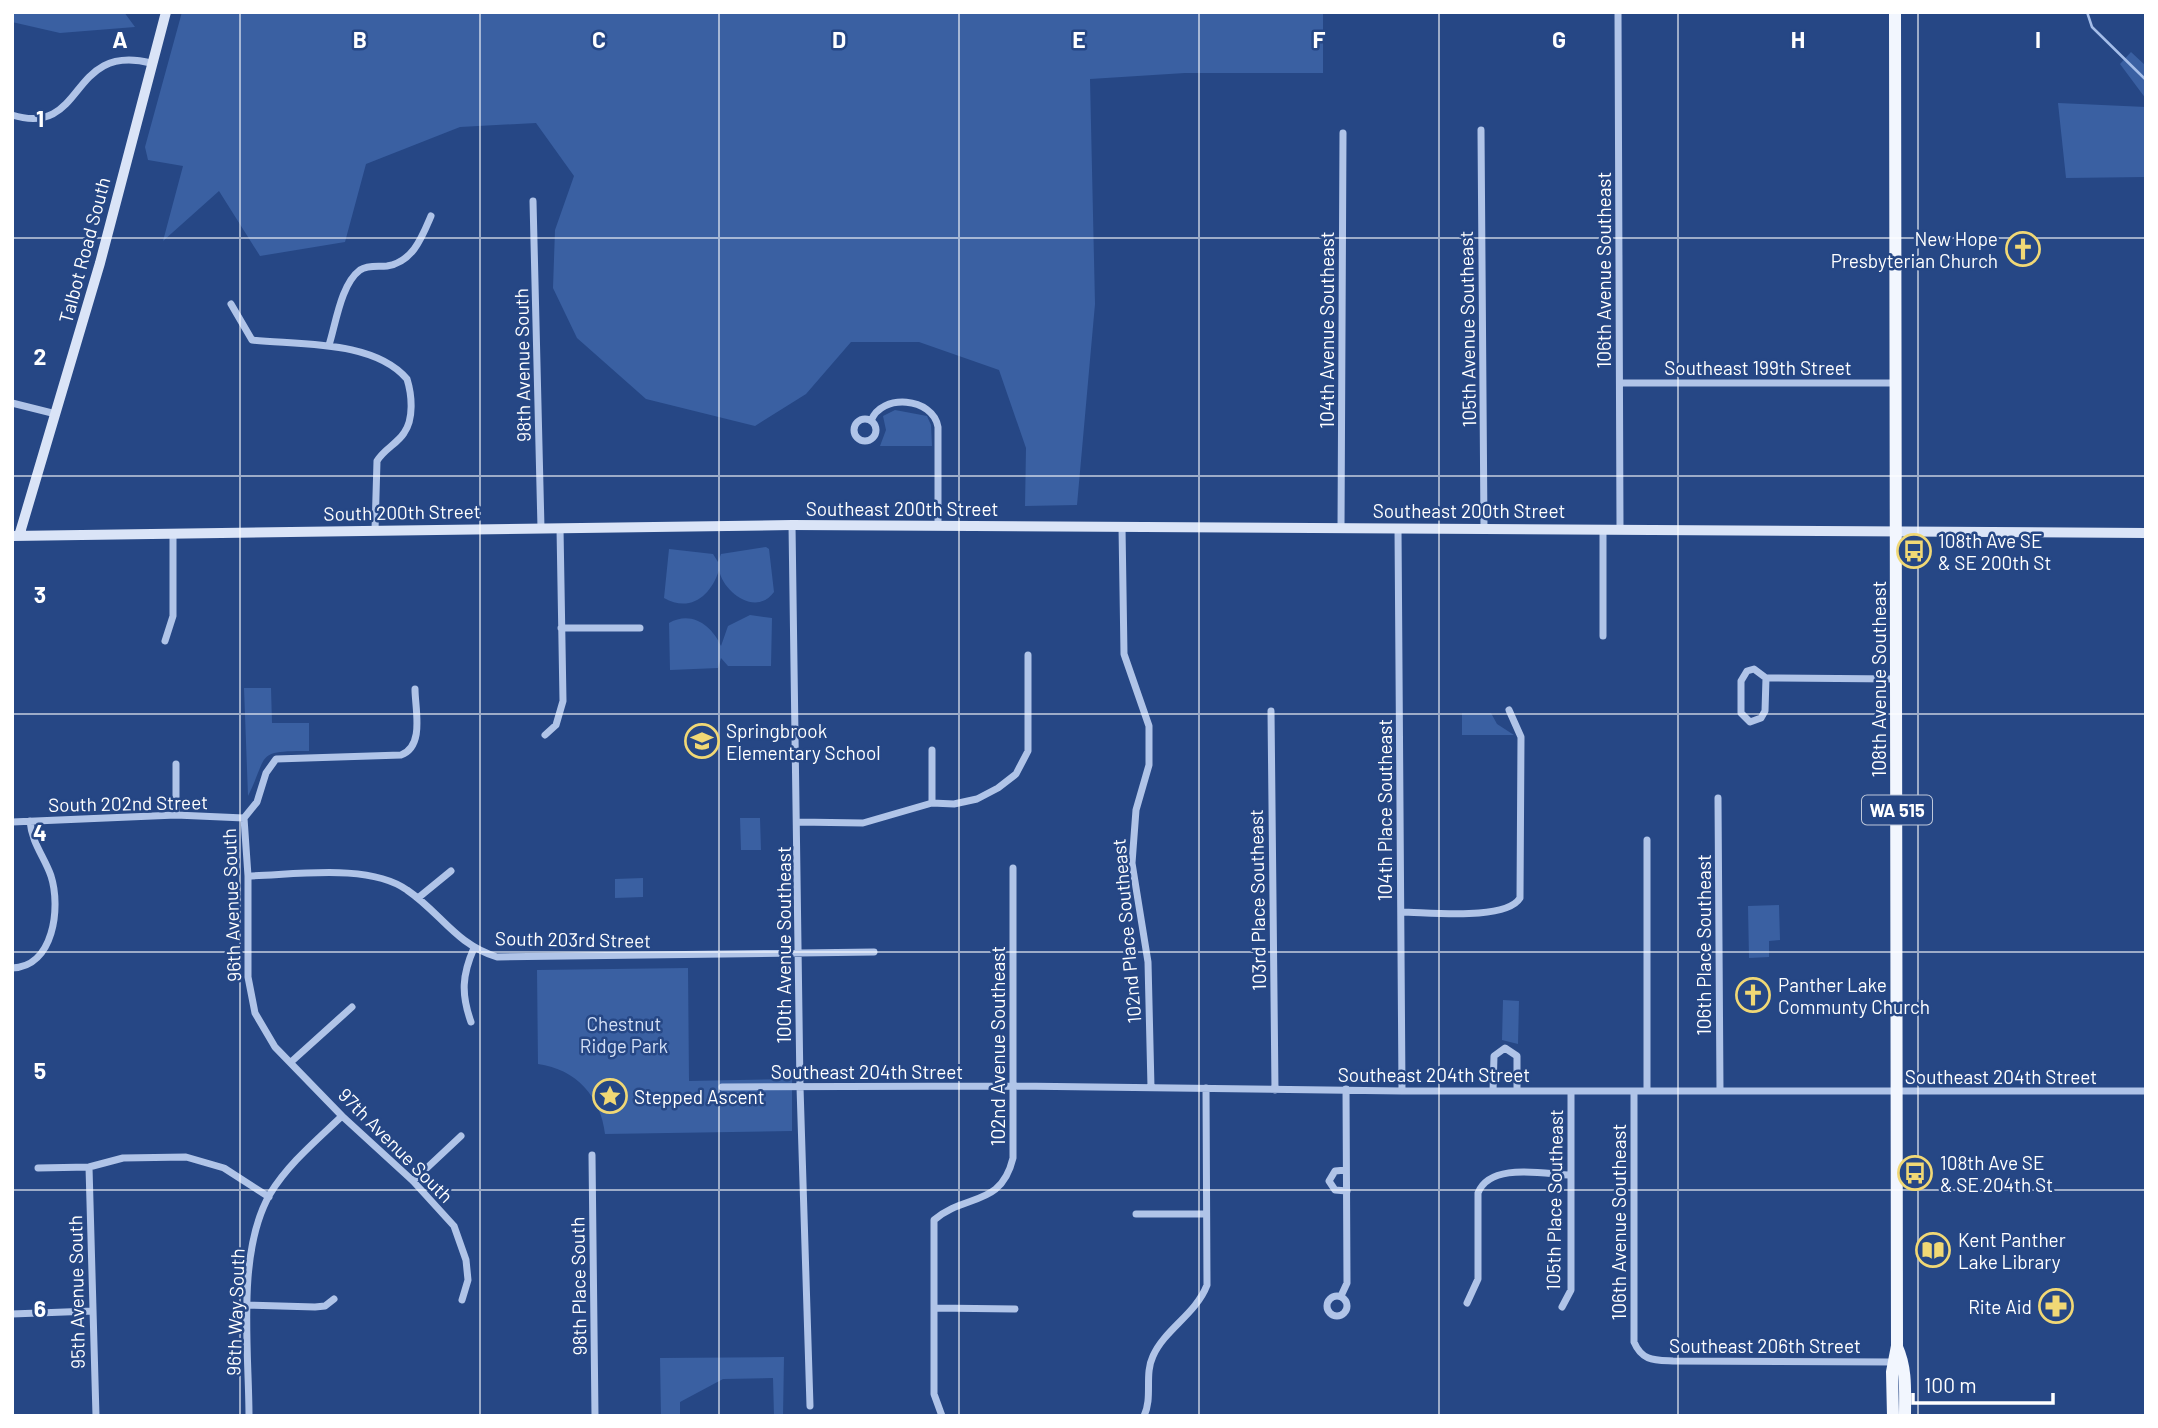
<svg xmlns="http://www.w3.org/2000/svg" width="2158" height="1428" font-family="Barlow,sans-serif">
<rect width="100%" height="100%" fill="#264785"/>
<path fill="#3a60a2" d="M12,12H124L135,27L60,33L12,22Z
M182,12H1323V73H1185L1090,79L1095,304L1077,505L1025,506L1026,448L999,370L919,342H851L806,394L755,426L646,399L577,338L553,288L555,230L574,176L536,123L460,127L366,164L345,242L260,256L219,191L163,241L183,166L148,160L145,147Z
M2131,52L2146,66V99L2120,64Z
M2058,103L2146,107V177L2066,178Z
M895,410L927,416L931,425L932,446H880L886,430L883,416Z
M766,547L769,549L774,592C756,617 723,592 719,570C711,596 690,613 664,598L669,549L713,554L718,562L721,554Z
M750,615L772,618L771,666H728L721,658L718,668L670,670L669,623C692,610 712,626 721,646L728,626Z
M244,688H271L272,723H309V751C254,751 269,754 248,796Z
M1462,713H1491L1497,724L1514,735H1462Z
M740,818H760L761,850H741Z
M643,878V897L615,898V879Z
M1779,905L1780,940L1769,941V957L1749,958L1748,906Z
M688,968L689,1081L792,1079V1131L605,1134C601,1097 576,1069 538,1064L537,970Z
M1503,1000L1519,1001L1518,1044L1502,1040Z
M784,1357L783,1416H774L773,1378L723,1379L680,1402V1416H661L660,1358Z"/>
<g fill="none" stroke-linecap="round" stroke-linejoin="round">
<path stroke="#a5bee9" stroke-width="2.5" d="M2087,12L2092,27L2146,80"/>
<path stroke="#b0c4e8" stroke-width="7" d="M1618,12L1620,528
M12,115C87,138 67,42 151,63
M1481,130L1484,528
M533,201L541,528
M231,304L252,340C299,345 374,340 407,379C412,395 414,419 404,433C397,444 384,449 377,461L375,530
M329,345C336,323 341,284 360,270C368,265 378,267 387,266C413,262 422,237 431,216
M1620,383H1897
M12,403L56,414
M854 430a11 11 0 1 1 22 0a11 11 0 1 1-22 0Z
M871,421C881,393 933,397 938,427V525
M792,525L800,1087L810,1406
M1122,527L1124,654L1149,726V765L1136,810L1132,863L1148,962L1151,1087
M1341,527L1343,133
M1398,528L1402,1091
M561,628H640
M1603,636V529
M165,641L173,616V534
M1766,678L1765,711L1761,718L1750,722L1741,713V681L1747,671L1754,669L1766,678L1897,679
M1271,711L1275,1090
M545,735L556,725L563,701L560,528
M932,750V803
M1718,798L1720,1090
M176,815V764
M244,818L248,876V977L255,1013L275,1047L342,1116L413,1181L454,1226L466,1260L468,1280L462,1300
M244,818L257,802L266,773L276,759L401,755C425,746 415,709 415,689
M12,822L176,815L244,818
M798,822L863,823L932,803L954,804L977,799L998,788L1016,774L1028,751V655
M1647,840V1091
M248,876C294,875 369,863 407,890C441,913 455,944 497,957L874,952
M418,898L451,871
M1401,912C1428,912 1506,921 1520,898L1521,737L1509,710
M12,968C54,967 61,907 51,876C44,856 32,844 30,821
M471,1022C461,994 462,975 474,948
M291,1062L352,1007
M722,1087L1014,1086L1402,1091H2146
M1493,1091L1494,1056L1505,1048L1517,1056V1091
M1634,1091V1342C1642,1361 1654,1360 1673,1361L1893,1362
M592,1155L595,1416
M89,1167L96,1416
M38,1168L89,1167L123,1158L186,1157L224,1168L269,1197
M1346,1170L1335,1171L1329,1181L1335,1190L1347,1191
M413,1181L461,1136
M1136,1214H1206
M1327 1306a10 10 0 1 1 20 0a10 10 0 1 1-20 0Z
M1341,1296L1347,1283L1346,1089
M1467,1303L1478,1279V1193C1490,1162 1543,1174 1571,1175
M249,1305L315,1307L325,1306L334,1299
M1562,1307L1571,1290V1091
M935,1308L1015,1309
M12,1314L91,1311
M249,1416C249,1350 236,1253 270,1194C288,1164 317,1140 342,1116
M942,1416L934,1394V1220C965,1193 1001,1208 1013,1158V868
M1144,1416C1153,1397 1144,1375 1153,1356C1165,1329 1196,1314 1207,1285L1206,1088"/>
<path stroke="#dae4f7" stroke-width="10" d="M12,536L792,525L2146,533
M19,536L100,263L166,12"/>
<path stroke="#f2f6fe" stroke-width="12" d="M1897,1347C1907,1369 1905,1392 1905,1416
M1893,1416L1892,1372L1897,1346L1895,12"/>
</g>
<path fill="none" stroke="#fff" stroke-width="2" stroke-opacity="0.55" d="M240,12V1416M480,12V1416M719,12V1416M959,12V1416M1199,12V1416M1439,12V1416M1678,12V1416M1918,12V1416M12,238H2146M12,476H2146M12,714H2146M12,952H2146M12,1190H2146"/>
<defs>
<g id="church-ring" transform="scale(1.75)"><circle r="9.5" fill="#264785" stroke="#f1d875" stroke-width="1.5"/><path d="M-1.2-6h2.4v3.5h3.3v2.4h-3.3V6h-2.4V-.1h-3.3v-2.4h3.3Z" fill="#f1d875"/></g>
<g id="bus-ring" transform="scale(1.75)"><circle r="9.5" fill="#264785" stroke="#f1d875" stroke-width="1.5"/><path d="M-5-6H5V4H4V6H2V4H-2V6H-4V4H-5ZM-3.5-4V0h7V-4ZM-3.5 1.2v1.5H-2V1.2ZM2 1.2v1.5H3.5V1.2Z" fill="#f1d875"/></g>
<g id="school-ring" transform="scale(1.75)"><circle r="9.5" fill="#264785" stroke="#f1d875" stroke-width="1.5"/><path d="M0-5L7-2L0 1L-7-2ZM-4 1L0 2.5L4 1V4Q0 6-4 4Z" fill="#f1d875"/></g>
<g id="sight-ring" transform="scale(1.75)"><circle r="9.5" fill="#264785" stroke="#f1d875" stroke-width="1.5"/><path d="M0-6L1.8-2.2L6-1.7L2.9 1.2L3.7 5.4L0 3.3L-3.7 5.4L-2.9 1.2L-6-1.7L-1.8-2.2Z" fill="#f1d875"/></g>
<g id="library-ring" transform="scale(1.75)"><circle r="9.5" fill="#264785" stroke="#f1d875" stroke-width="1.5"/><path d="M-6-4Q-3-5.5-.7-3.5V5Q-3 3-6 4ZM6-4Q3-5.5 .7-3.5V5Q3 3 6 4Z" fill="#f1d875"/></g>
<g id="pharmacy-ring" transform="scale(1.75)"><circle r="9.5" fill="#264785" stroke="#f1d875" stroke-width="1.5"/><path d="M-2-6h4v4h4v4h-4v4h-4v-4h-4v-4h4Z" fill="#f1d875"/></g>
</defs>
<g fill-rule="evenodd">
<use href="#church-ring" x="2023" y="249"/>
<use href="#bus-ring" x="1914" y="551"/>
<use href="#school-ring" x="702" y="741"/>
<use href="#church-ring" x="1753" y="995"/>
<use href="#sight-ring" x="610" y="1096"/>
<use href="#bus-ring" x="1915" y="1173"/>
<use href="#library-ring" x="1933" y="1250"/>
<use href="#pharmacy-ring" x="2056" y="1306"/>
</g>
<g text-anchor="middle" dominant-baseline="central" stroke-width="5" stroke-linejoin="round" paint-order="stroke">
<rect fill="#264785" stroke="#bec8da" stroke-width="2" x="1862" y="795.5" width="70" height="29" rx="5"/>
<g font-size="18" font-weight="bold" fill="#fff">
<text x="1897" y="810">WA 515</text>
</g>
<g font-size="19" fill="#fff" stroke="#264785" text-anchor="start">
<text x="1998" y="238" text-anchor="end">New Hope<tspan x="1998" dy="22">Presbyterian Church</tspan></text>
<text x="1938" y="540">108th Ave SE<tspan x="1938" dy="22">&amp; SE 200th St</tspan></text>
<text x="726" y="730">Springbrook<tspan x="726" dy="22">Elementary School</tspan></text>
<text x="1778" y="984">Panther Lake<tspan x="1778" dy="22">Communty Church</tspan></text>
<text x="634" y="1096">Stepped Ascent</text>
<text x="1940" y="1162">108th Ave SE<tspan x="1940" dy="22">&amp; SE 204th St</tspan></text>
<text x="1958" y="1239">Kent Panther<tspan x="1958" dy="22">Lake Library</tspan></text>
<text x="2032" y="1306" text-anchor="end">Rite Aid</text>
</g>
<g font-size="19" fill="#fff" stroke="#264785">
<text transform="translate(84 250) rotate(-75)">Talbot Road South</text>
<text transform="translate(1603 270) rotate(-90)">106th Avenue Southeast</text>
<text transform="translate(1467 329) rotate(-91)">105th Avenue Southeast</text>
<text transform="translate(1326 330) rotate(-90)">104th Avenue Southeast</text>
<text transform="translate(522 365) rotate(-91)">98th Avenue South</text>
<text x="1758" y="367">Southeast 199th Street</text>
<text x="902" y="508">Southeast 200th Street</text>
<text x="1469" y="510">Southeast 200th Street</text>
<text transform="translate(402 512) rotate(-1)">South 200th Street</text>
<text transform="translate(1878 679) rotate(-90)">108th Avenue Southeast</text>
<text transform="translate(128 803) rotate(-1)">South 202nd Street</text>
<text transform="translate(1384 810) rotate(-90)">104th Place Southeast</text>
<text transform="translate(1257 900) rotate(-91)">103rd Place Southeast</text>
<text transform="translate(231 905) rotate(-92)">96th Avenue South</text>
<text transform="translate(1126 931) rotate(-95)">102nd Place Southeast</text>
<text transform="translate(573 939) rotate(1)">South 203rd Street</text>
<text transform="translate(783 945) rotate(-90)">100th Avenue Southeast</text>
<text transform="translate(1703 945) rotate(-90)">106th Place Southeast</text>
<text transform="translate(997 1046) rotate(-90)">102nd Avenue Southeast</text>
<text x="867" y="1071">Southeast 204th Street</text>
<text x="1434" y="1074">Southeast 204th Street</text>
<text x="2001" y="1076">Southeast 204th Street</text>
<text transform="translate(396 1145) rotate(45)">97th Avenue South</text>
<text transform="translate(1554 1200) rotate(-89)">105th Place Southeast</text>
<text transform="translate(1618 1222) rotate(-90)">106th Avenue Southeast</text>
<text transform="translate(578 1286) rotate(-91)">98th Place South</text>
<text transform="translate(76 1292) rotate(-91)">95th Avenue South</text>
<text transform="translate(235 1312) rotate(-88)">96th Way South</text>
<text x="1765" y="1345">Southeast 206th Street</text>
</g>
<g font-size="19" fill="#d4e0f6" stroke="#264785">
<text x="624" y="1023">Chestnut<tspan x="624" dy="22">Ridge Park</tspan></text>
</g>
</g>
<g font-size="23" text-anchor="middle" font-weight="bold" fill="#fff" stroke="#264785" stroke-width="5" stroke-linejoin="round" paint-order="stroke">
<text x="120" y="48">A</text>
<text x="360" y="48">B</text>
<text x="599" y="48">C</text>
<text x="839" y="48">D</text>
<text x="1079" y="48">E</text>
<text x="1319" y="48">F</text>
<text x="1559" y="48">G</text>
<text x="1798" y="48">H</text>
<text x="2038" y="48">I</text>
<text x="40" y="127">1</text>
<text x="40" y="365">2</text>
<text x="40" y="603">3</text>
<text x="40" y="841">4</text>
<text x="40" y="1079">5</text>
<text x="40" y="1317">6</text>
</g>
<rect width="2158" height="1428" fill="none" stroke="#ffffff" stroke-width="28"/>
<path d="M1913 1393v10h140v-10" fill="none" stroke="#ffffff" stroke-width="3.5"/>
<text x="1924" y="1393" font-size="21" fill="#ffffff" stroke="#264785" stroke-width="5" paint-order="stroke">100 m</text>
</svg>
